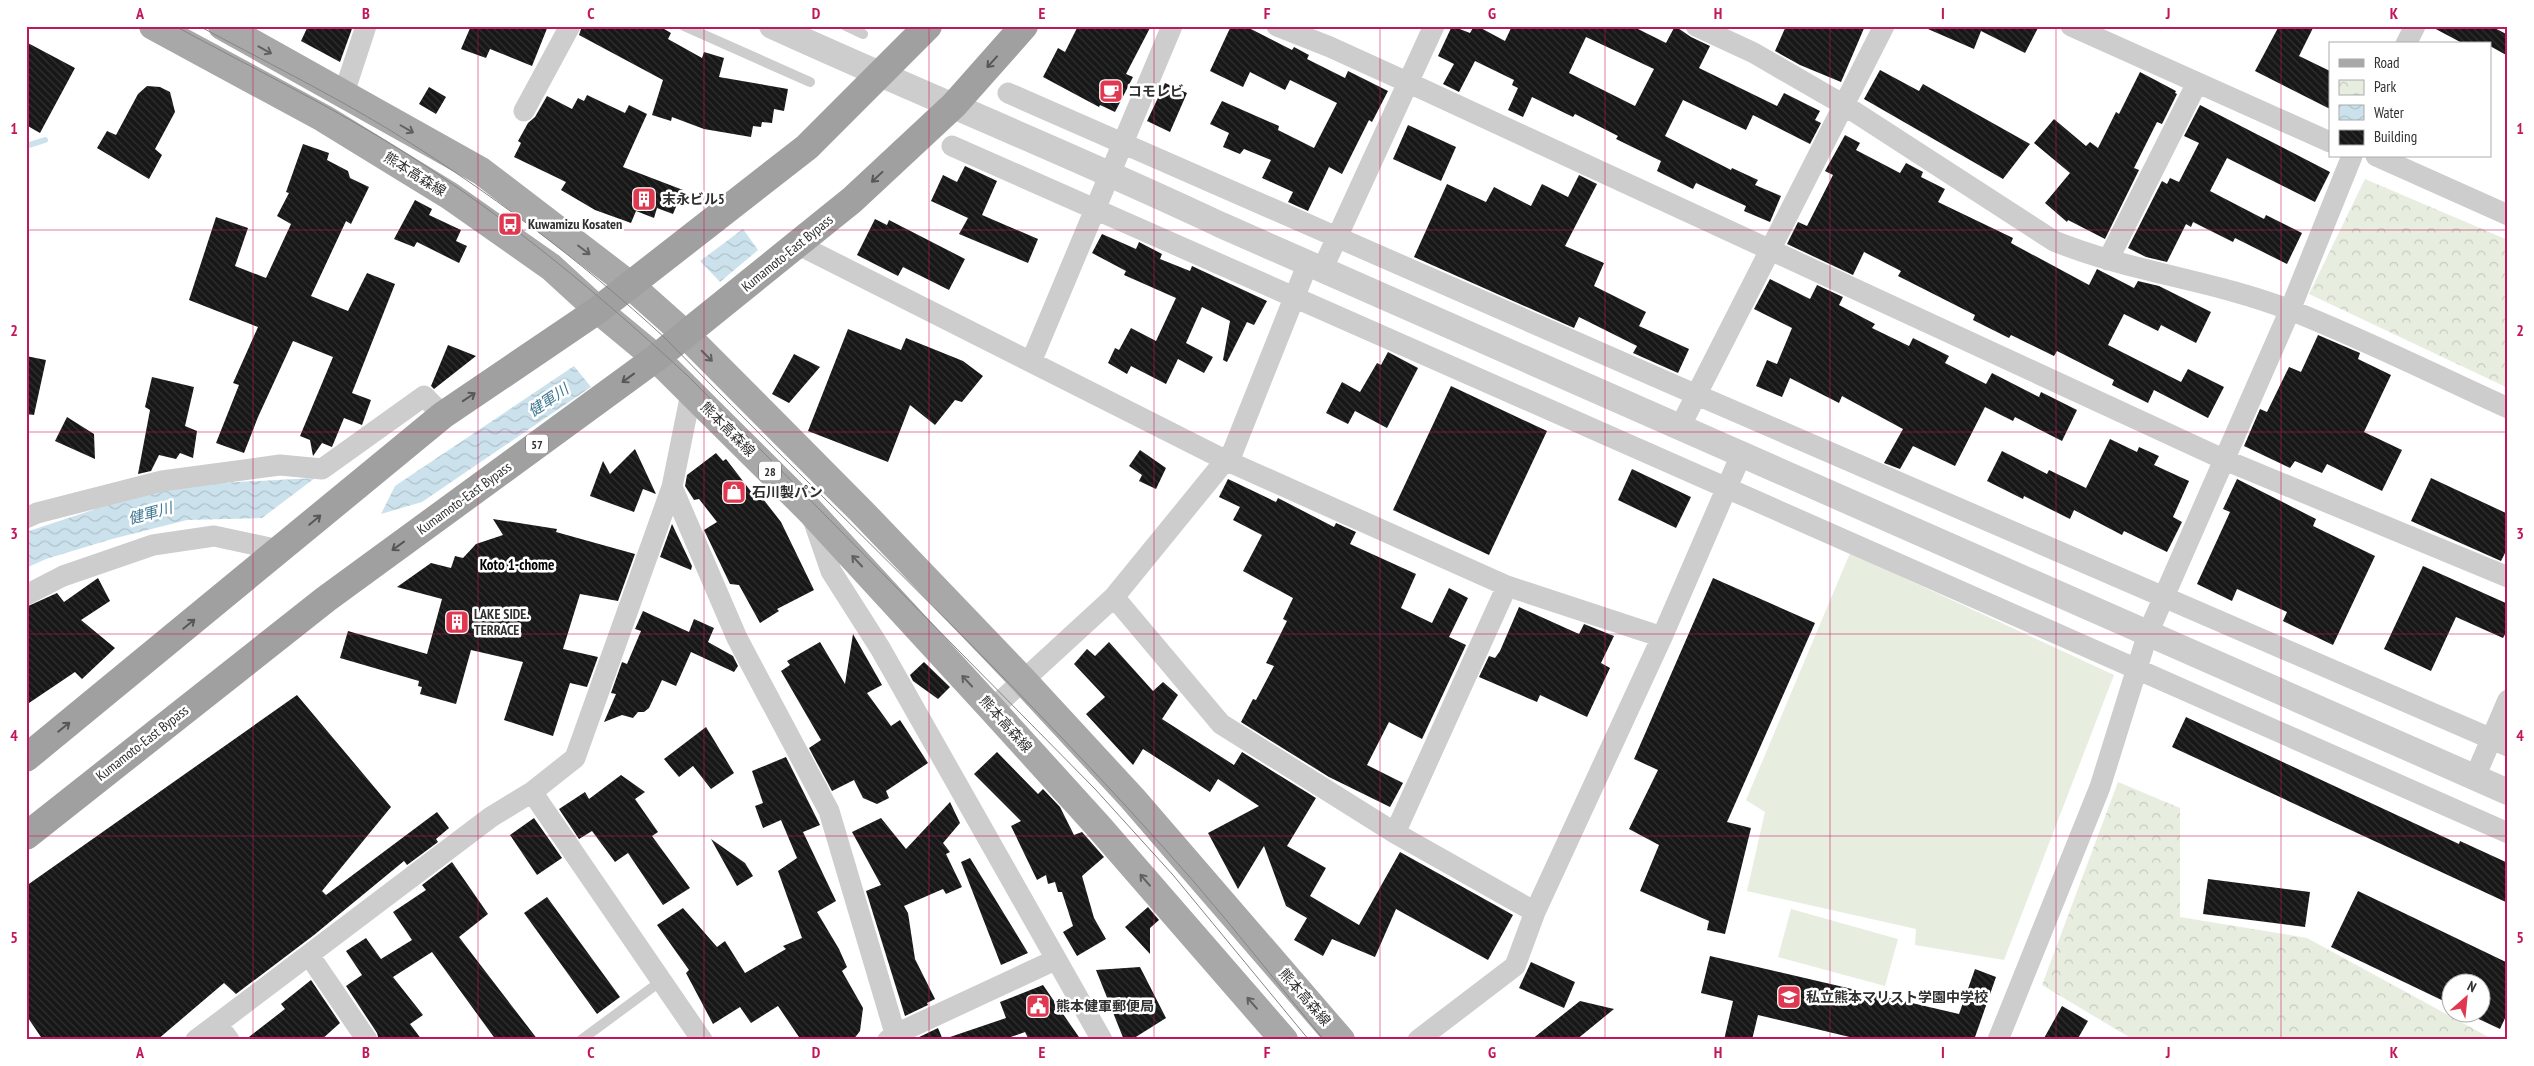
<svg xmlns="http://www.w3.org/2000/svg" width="2534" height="1066" font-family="'PT Sans Narrow','Noto Sans JP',sans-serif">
<defs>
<pattern id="park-crowns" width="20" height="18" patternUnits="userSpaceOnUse" patternTransform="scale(1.25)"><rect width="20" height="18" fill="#e7eddf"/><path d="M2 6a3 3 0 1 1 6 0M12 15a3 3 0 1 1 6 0" fill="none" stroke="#c6ccc0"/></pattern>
<pattern id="water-waves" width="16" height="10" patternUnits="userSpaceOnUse" patternTransform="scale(1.25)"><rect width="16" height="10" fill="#cbe2ec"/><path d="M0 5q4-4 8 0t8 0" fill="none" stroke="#afc2cb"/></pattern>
<pattern id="building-back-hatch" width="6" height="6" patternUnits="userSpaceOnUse" patternTransform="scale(1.25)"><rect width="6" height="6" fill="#171717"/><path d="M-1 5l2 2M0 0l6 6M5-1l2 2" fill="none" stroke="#303030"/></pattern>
</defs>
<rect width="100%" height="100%" fill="#fff"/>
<path fill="#e7eddf" d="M1850,553L2114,675L2004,960L1915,945L1916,929L1747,891L1765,812L1746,800Z
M1791,909L1898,939L1885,986L1778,957Z"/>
<path fill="url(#park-crowns)" d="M2365,179L2508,240V388L2309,294Z
M2118,782L2180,808V917L2307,938L2494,1040H2134L2042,985Z"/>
<path fill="url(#water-waves)" d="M743,229L758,250L720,282L700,261Z
M574,366L591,387L422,502L381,514L395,486Z
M315,478L262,518L187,520L112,539L46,559L26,568V532L138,495L182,485Z"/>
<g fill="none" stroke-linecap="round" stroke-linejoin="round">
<path stroke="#cbe2ec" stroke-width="6" d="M26,146L45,140"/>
</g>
<path fill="url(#building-back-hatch)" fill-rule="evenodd" d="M308,26H353L340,62L301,41Z
M471,26H548L532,66L490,49L486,58L461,49Z
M582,26H659L671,33L668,39L702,58L704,52L724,58L719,77L788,89L784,111L774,109L772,123L762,122L761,127L753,126L751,137L704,129L672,117L671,121L652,115L663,80L579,35Z
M1078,26H1151L1126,74L1133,77L1115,112L1100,105L1099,107L1043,77L1058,48L1065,52Z
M1231,26H1245L1292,50L1294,47L1309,55L1307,59L1345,78L1348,71L1388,91L1372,122L1369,120L1342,174L1329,167L1308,211L1288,202L1293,192L1262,178L1271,160L1244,149L1240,154L1223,147L1229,133L1210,124L1222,101L1279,126L1278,130L1314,148L1337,103L1290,80L1285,90L1250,72L1243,87L1210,71Z
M1452,26L1470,33L1474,26H1477L1505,41L1512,26H1632L1666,43L1675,26L1691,37L1710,46L1699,68L1777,106L1784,93L1820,111L1815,120L1821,123L1810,144L1753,115L1746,130L1683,100L1665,136L1731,170L1732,168L1758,180L1755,185L1781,196L1770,222L1744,211L1746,206L1696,183L1693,189L1657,171L1661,161L1616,139L1618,136L1575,114L1573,117L1532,97L1523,117L1508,110L1518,88L1512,85L1514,80L1475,61L1459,92L1443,84L1454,64L1438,56ZM1586,37L1654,69L1635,106L1569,73Z
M1786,26H1865L1841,82L1800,65L1775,51Z
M1921,26H2039L2025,53L1981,31L1974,49Z
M2279,26H2314L2299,56L2330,71V109L2255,71Z
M2430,26H2491L2508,35V56L2490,46V44H2464Z
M26,42L75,68L40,133L26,125Z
M1880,70L1919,91L1923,84L2030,144L2003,179L1864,99Z
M2140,72L2176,91L2175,93L2177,94L2162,124L2157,122L2134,168L2139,170L2105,239L2068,220L2067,222L2045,203L2070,173L2034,143L2054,119L2086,146L2090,142L2098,148L2116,112L2119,114Z
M1165,83L1187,93L1170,132L1147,121Z
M147,86L160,87L170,92L175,112L155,149L162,155L149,179L97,148L107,131L116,135L138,94Z
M429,87L446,97L436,114L419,104Z
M587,95L625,113L629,105L647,114L623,167L683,190L673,214L657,208L654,218L636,211L631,223L595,210L561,190L566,182L514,157L521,143L518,141L528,123L535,117L547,96L572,109L578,98L584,101Z
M2200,105L2330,172L2315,202L2227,158L2210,191L2264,219L2266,215L2302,233L2287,264L2235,238L2233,242L2193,222L2191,227L2186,224L2167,262L2146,257L2128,248L2162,181L2167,184L2170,178L2179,182L2199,143L2184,136Z
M1408,125L1456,147L1441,181L1393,159Z
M1845,135L1860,143L1856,150L1900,173L1906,163L1923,172L1921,177L1945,189L1938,202L2013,238L2011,243L2089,285L2097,269L2134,288L2138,281L2159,286L2211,312L2196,343L2161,325L2158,331L2124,314L2108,345L2181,382L2188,369L2224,387L2208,418L2154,390L2148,403L2112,385L2114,380L2057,351L2054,356L2011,335L2009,338L1973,320L1975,315L1898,276L1901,271L1864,252L1853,275L1787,244L1798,222L1807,226L1833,175L1825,171Z
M303,144L329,153L327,160L348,171L350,178L369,187L351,224L346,221L311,296L348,311L367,273L395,284L352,393L371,400L362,425L344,418L332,447L322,443L313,456L310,440L300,436L333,357L293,341L258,417L244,453L216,443L239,385L233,383L258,327L189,300L216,217L248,228L235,266L266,278L291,224L277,216L289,193L286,192Z
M965,166L997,181L982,215L1038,239L1028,263L959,234L968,218L931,201L943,175L957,182Z
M1579,175L1597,184L1565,246L1604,263L1594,286L1646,312L1639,326L1689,349L1678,373L1633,353L1637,346L1579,317L1574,328L1414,257L1447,184L1486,202L1494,187L1531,206L1542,184L1568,197Z
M415,200L432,209L429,215L461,230L456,241L467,246L459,263L417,242L414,247L394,239Z
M875,219L887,225L889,220L965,259L949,290L903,267L898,276L857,255Z
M1102,234L1136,249L1139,242L1162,254L1160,259L1190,271L1192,266L1267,301L1254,325L1247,322L1227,362L1223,360L1230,321L1202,307L1186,343L1213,357L1204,373L1178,359L1166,384L1131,366L1127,374L1108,363L1115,348L1119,350L1131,328L1156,341L1176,298L1124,275L1126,271L1092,253Z
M1770,279L1810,299L1817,285L1843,297L1839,305L1875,324L1872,328L1909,346L1913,338L1949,356L1945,363L1986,384L1992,373L2039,397L2041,392L2077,410L2062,441L2015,417L2013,421L1985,407L1955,466L1913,446L1900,469L1884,463L1903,429L1842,396L1839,403L1790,378L1782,397L1756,386L1767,360L1777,364L1792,328L1754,309Z
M848,329L901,350L906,338L963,361L983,376L962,402L955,400L935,425L910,405L888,462L808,431Z
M2318,335L2360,353L2358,359L2391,375L2364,432L2402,450L2382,491L2327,464L2322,473L2295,461L2290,468L2244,446L2260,409L2267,412L2289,367L2301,372Z
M448,345L476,356L434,389L431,386Z
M1388,352L1418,368L1387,428L1355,411L1348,424L1326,413L1342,382L1360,392L1377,363L1381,365Z
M794,354L820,367L789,403L772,394Z
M26,356L46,360L34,415L26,414Z
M152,377L194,387L185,426L197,431L193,458L180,453L176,459L159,455L151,471L138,474L150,410L145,407Z
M1451,386L1547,431L1489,555L1393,510Z
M67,417L94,434L95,459L55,441Z
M2110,439L2137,452L2139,447L2159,456L2154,465L2189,481L2173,517L2182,522L2167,552L2124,531L2122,535L2074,510L2070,519L2024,496L2023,499L1987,481L2002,451L2047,474L2049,470L2086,488Z
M635,449L656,494L643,489L634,512L590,496L603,461L610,474Z
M1140,450L1166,468L1156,489L1139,481L1142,475L1129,466Z
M716,453L723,461L726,459L756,498L760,495L781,522L814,590L777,609L779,611L760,623L739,585L730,584L704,530L717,522L699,499L694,500L685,486L687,475Z
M1632,469L1691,497L1676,528L1618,500Z
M2431,478L2508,514V547L2501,561L2411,521Z
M1228,479L1276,502L1278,498L1334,527L1336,523L1356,532L1350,544L1416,574L1401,608L1432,623L1449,588L1468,598L1449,637L1466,645L1422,739L1389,722L1367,765L1403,783L1390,807L1329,777L1241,722L1253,699L1256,700L1274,666L1266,663L1287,621L1283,619L1293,598L1243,571L1262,535L1233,520L1240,507L1219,497Z
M2237,479L2316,519L2313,526L2375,556L2333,645L2283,621L2287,612L2237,589L2232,601L2197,584L2230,512L2223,509Z
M493,519L557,529L556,532L635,554L618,601L580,594L563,649L598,657L587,687L570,683L553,736L504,720L523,662L471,650L456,704L420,694L422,687L418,686L419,681L340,658L348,631L427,654L442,599L397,587L431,563L451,568L455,556L463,558L476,544L503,535Z
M672,524L692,566L691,570L660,557Z
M2423,566L2508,604V629L2503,638L2456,617L2431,671L2384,649Z
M98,578L110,601L81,620L115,648L82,679L75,672L26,705V607L57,593L64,602Z
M1713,578L1815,623L1727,822L1751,828L1725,934L1707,930L1709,921L1640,891L1659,845L1629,829L1658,770L1634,759Z
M1519,607L1579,634L1584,624L1614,636L1601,663L1610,668L1587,717L1540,695L1537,702L1479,677L1489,656L1495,658L1500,651Z
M643,611L689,632L694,619L714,628L708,642L733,656L738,666L734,672L691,652L676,686L662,680L649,708L644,712H638L633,718L622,715L604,722L616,694L611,693L622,662L627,664L641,631L635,629Z
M853,634L882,685L867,693L891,726L900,720L928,763L886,791L889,798L877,804L863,798L854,780L832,791L809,748L821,740L781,671L790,665L787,661L820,642L845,684Z
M1109,642L1153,691L1163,682L1178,695L1162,719L1234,765L1242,752L1316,798L1287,846L1326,868L1310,896L1359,925L1400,852L1513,915L1488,960L1396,909L1375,957L1332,939L1323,956L1294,940L1307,918L1286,906L1264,846L1238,889L1208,833L1259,806L1218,779L1210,792L1143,749L1133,765L1086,714L1105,697L1074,664L1087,649L1095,656Z
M924,662L950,687L938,699L913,681L910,675Z
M297,695L391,807L322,891L326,895L437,812L449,828L436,839L438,842L407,865L404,861L314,935L236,994L224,983L157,1040H43L26,1015V886Z
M2186,717L2459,844L2460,841L2508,863V903L2172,747Z
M706,727L734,773L711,789L693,766L679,777L664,759Z
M997,752L1038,794L1043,789L1060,807L1074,835L1082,832L1104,857L1082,876L1094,918L1106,939L1077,956L1063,932L1073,926L1062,892H1058L1055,882L1048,884L1046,875L1037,880L1011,826L1021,821L974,774Z
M786,757L820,825L803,832L836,901L817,912L839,949L847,967L842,971L863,1008L860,1031L853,1040H801L778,1006L751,1023L740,1007L713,1024L686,973L689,970L657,925L683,908L717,947L725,941L745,973L786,949L783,946L802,938L778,871L797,858L781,820L763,828L755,806L763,803L752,771Z
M621,775L645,792L635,799L658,832L652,836L690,888L663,905L628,853L615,862L592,831L579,839L559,809L585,792L589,799Z
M950,802L960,823L943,843L950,852L946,854L962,887L946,894L943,889L904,906L908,913L915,959L935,999L927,1003L928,1005L905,1016L866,891L881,885L852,832L881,818L906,849Z
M534,818L562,858L537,875L510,835Z
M711,839L745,863L753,876L737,886Z
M970,858L1028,953L1001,965L961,862Z
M452,862L488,914L459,937L538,1040H496L432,952L393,977L423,1015L410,1024L422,1040H379L377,1033L346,986L362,975L346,951L366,938L381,959L412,940L393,912L426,890L422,885Z
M2208,879L2310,892L2305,927L2203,914Z
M2358,891L2508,963V1012L2500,1029L2468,1014H2482V984H2452V1005L2331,947Z
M547,897L620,997L597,1014L524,913Z
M1148,907L1159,920L1150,928V954L1125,927Z
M1710,956L1959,1014L1975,969L1996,977L1974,1040H1862L1758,1015L1752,1040H1724L1733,1001L1701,993Z
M1531,962L1575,982L1564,1008L1519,988Z
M1140,967L1166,1018L1131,1040H1124L1096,970Z
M311,980L340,1023L321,1040H245L285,1009L281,1004Z
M1043,985L1081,1040H1029L1025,1032L1002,1040H951L950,1037L1006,1018L1000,1002Z
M1580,1001L1614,1009L1576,1040H1531Z
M2062,1006L2088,1021L2077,1040H2043Z
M938,1028L943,1040H913Z"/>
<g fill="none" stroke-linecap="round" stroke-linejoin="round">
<path stroke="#cdcdcd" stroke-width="10" d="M684,26L810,82
M846,26L863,34
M581,1040L661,981"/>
<path stroke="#cdcdcd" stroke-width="21" d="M1277,26L1330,47L1407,82L2225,460L2508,577
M1696,26L1754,53L1844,105L2054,241C2130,272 2213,280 2290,310C2364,339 2435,375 2508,408
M2071,26L2330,142
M2406,44L2415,26
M344,93L366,26
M1008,93L1697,395L2508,746
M524,111L570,26
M952,146L2508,833
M2376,156L2508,215
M797,244L1225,460L1507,586L1662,637
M2108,260L2197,83
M1322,270L1434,26
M1031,362L1172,26
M1680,427L1884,26
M672,487L737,638L829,811L897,1040
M812,516L831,571L880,648L1102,1040
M26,518L37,513L162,481L280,465L322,469L424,396L443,415
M26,595L63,576L153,545L214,536L279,550
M1114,597L1221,724L1395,833L1535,912
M992,709L1114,597L1233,451L1308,263
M2475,777L2508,700
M532,792L702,1040
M1395,833L1507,586
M309,955L367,1040
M217,1024L229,1040
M196,1040L491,817L532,792L575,758L672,487L691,393
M888,1040L896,1034L1055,960
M1418,1040L1515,966L1535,912L1662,637L1741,455
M1998,1040L2100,787L2148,633L2290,310L2352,156"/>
<path stroke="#cdcdcd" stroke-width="26" d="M772,26C921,94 1073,155 1221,225L2508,792"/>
<path stroke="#a8a8a8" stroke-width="28" d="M153,26L323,118L450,196L551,267L598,310L656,358L811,512L992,709L1099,827L1284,1040
M222,26L481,171L630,285L685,334L861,511L1022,679L1132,798L1341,1040"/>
<path stroke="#a0a0a0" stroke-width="28" d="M26,758L443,415L598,310L807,147L928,26
M26,836L326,599L656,358L852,200L954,105L1024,26"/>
<path stroke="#858585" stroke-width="1" d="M175,26C252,68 333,107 407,154C509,219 600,295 689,377L1095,789L1173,875L1309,1040
M199,26C262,60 327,92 388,129C487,190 579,259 665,338C841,519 1028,692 1195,883C1239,934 1281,988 1324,1040"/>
</g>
<defs><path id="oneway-shaft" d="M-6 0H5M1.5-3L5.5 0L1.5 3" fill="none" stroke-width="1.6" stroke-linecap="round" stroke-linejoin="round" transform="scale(1.25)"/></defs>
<g stroke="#606060">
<use href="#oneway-shaft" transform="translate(265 50) rotate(29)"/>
<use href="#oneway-shaft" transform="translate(407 129) rotate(30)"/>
<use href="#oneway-shaft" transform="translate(584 250) rotate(37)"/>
<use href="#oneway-shaft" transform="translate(707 356) rotate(45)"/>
<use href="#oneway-shaft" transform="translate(857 561) rotate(-133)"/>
<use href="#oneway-shaft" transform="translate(967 681) rotate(-133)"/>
<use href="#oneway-shaft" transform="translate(1145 880) rotate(-131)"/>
<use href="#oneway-shaft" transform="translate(1252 1003) rotate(-131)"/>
</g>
<g stroke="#575757">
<use href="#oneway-shaft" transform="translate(992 62) rotate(132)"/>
<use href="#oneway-shaft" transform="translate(877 177) rotate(137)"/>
<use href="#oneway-shaft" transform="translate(628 378) rotate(144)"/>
<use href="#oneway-shaft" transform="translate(469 397) rotate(-34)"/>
<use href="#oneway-shaft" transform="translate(315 520) rotate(-40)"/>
<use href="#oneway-shaft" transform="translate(398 546) rotate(144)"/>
<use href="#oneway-shaft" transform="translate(189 624) rotate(-39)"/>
<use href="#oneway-shaft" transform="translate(64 727) rotate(-39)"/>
</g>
<path fill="none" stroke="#c2185b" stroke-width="1" stroke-opacity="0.55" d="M253,26V1040M478,26V1040M704,26V1040M929,26V1040M1154,26V1040M1380,26V1040M1605,26V1040M1830,26V1040M2056,26V1040M2281,26V1040M26,230H2508M26,432H2508M26,634H2508M26,836H2508"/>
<defs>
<g id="cafe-square" transform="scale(1.25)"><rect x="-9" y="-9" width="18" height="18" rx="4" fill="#e13852" stroke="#fff"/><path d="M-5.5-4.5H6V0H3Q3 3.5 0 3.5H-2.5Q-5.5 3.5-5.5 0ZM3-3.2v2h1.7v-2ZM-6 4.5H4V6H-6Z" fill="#fff"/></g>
<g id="building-square" transform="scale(1.25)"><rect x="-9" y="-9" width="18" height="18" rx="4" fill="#e13852" stroke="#fff"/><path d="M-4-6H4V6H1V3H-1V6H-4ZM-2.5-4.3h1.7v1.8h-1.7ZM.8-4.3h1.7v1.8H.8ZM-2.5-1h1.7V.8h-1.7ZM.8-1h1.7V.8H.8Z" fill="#fff"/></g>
<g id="bus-square" transform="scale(1.25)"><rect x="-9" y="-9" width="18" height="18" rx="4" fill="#e13852" stroke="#fff"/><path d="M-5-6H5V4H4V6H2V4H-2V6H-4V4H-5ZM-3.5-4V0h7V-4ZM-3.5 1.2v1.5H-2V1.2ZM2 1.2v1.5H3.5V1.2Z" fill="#fff"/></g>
<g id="shop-square" transform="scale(1.25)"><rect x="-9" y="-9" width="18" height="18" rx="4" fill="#e13852" stroke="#fff"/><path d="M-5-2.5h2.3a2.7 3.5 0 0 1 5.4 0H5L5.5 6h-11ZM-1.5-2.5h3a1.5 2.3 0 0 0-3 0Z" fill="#fff"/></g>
<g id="school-square" transform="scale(1.25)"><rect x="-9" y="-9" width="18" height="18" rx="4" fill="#e13852" stroke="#fff"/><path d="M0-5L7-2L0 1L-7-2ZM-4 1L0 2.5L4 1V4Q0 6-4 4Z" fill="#fff"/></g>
<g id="civic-square" transform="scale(1.25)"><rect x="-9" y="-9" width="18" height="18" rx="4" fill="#e13852" stroke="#fff"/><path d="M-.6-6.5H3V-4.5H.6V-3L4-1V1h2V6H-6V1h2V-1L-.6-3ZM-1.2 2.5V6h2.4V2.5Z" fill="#fff"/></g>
</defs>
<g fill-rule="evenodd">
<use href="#cafe-square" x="1111" y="91"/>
<use href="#building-square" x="644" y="199"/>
<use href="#bus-square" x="510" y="224"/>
<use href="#shop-square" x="734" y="492"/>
<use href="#building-square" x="457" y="622"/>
<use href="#school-square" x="1789" y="997"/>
<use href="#civic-square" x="1038" y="1006"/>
</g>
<g text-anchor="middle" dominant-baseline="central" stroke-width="5" stroke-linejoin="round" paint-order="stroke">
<g fill="#fff" stroke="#6e6e6e" stroke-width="1">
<rect x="526" y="434.5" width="22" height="19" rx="4"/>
<rect x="759" y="461.5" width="22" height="19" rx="4"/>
</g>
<g font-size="12" font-weight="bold" fill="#303030">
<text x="537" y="444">57</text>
<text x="770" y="471">28</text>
</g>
<g font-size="14" font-weight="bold" fill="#303030" stroke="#fff" text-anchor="start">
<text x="1128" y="91">コモレビ</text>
<text x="662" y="199">末永ビル5</text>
<text x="528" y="224">Kuwamizu Kosaten</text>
<text x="752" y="492">石川製パン</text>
<text x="474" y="614">LAKE SIDE.<tspan x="474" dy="16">TERRACE</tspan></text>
<text x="1806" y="997">私立熊本マリスト学園中学校</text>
<text x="1056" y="1006">熊本健軍郵便局</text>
</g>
<g font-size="14" fill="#303030" stroke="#fff">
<text transform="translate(415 174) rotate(32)">熊本高森線</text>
<text transform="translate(787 253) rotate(-39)">Kumamoto-East Bypass</text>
<text transform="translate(728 429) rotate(45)">熊本高森線</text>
<text transform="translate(464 498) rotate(-36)">Kumamoto-East Bypass</text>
<text transform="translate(1006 724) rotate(48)">熊本高森線</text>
<text transform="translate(142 743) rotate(-38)">Kumamoto-East Bypass</text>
<text transform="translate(1305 997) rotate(49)">熊本高森線</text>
</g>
<g font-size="15" font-style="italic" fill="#3f7891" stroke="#fff">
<text transform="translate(548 400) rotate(-34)">健軍川</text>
<text transform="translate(150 513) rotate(-15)">健軍川</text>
</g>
<g font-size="15" font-weight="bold" fill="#000" stroke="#fff">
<text x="517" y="564">Koto 1-chome</text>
</g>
</g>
<rect width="2534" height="1066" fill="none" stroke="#ffffff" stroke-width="55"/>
<rect x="2329" y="42" width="162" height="115" fill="#ffffff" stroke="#acacac"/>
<rect x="2339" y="59" width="25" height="8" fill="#a8a8a8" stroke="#acacac"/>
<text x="2374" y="68" font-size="15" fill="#303030">Road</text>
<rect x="2339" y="80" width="25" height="15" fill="url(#park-crowns)" stroke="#acacac"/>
<text x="2374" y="92" font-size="15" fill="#303030">Park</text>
<rect x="2339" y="105" width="25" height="15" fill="url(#water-waves)" stroke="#acacac"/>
<text x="2374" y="118" font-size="15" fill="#303030">Water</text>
<rect x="2339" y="130" width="25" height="15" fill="url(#building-back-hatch)" stroke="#acacac"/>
<text x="2374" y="142" font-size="15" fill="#303030">Building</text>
<g transform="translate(2466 998) rotate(27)"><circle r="24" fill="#ffffff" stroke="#acacac"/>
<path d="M0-4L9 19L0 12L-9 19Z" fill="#e13852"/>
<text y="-8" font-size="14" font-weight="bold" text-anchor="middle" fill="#303030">N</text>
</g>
<rect x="28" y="28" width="2478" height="1010" fill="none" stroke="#c2185b" stroke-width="2"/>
<g font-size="16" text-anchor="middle" font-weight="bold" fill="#c2185b">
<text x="140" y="19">A</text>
<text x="366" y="19">B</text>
<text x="591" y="19">C</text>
<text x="816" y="19">D</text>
<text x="1042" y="19">E</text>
<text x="1267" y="19">F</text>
<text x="1492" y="19">G</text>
<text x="1718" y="19">H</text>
<text x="1943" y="19">I</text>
<text x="2168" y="19">J</text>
<text x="2394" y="19">K</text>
<text x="14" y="134">1</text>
<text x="2520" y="134">1</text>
<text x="14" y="336">2</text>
<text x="2520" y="336">2</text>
<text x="14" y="539">3</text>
<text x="2520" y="539">3</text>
<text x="14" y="741">4</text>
<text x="2520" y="741">4</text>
<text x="14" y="943">5</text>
<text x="2520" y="943">5</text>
<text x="140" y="1058">A</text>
<text x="366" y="1058">B</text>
<text x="591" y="1058">C</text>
<text x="816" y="1058">D</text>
<text x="1042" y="1058">E</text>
<text x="1267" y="1058">F</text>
<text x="1492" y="1058">G</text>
<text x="1718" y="1058">H</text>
<text x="1943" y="1058">I</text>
<text x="2168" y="1058">J</text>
<text x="2394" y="1058">K</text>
</g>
</svg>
